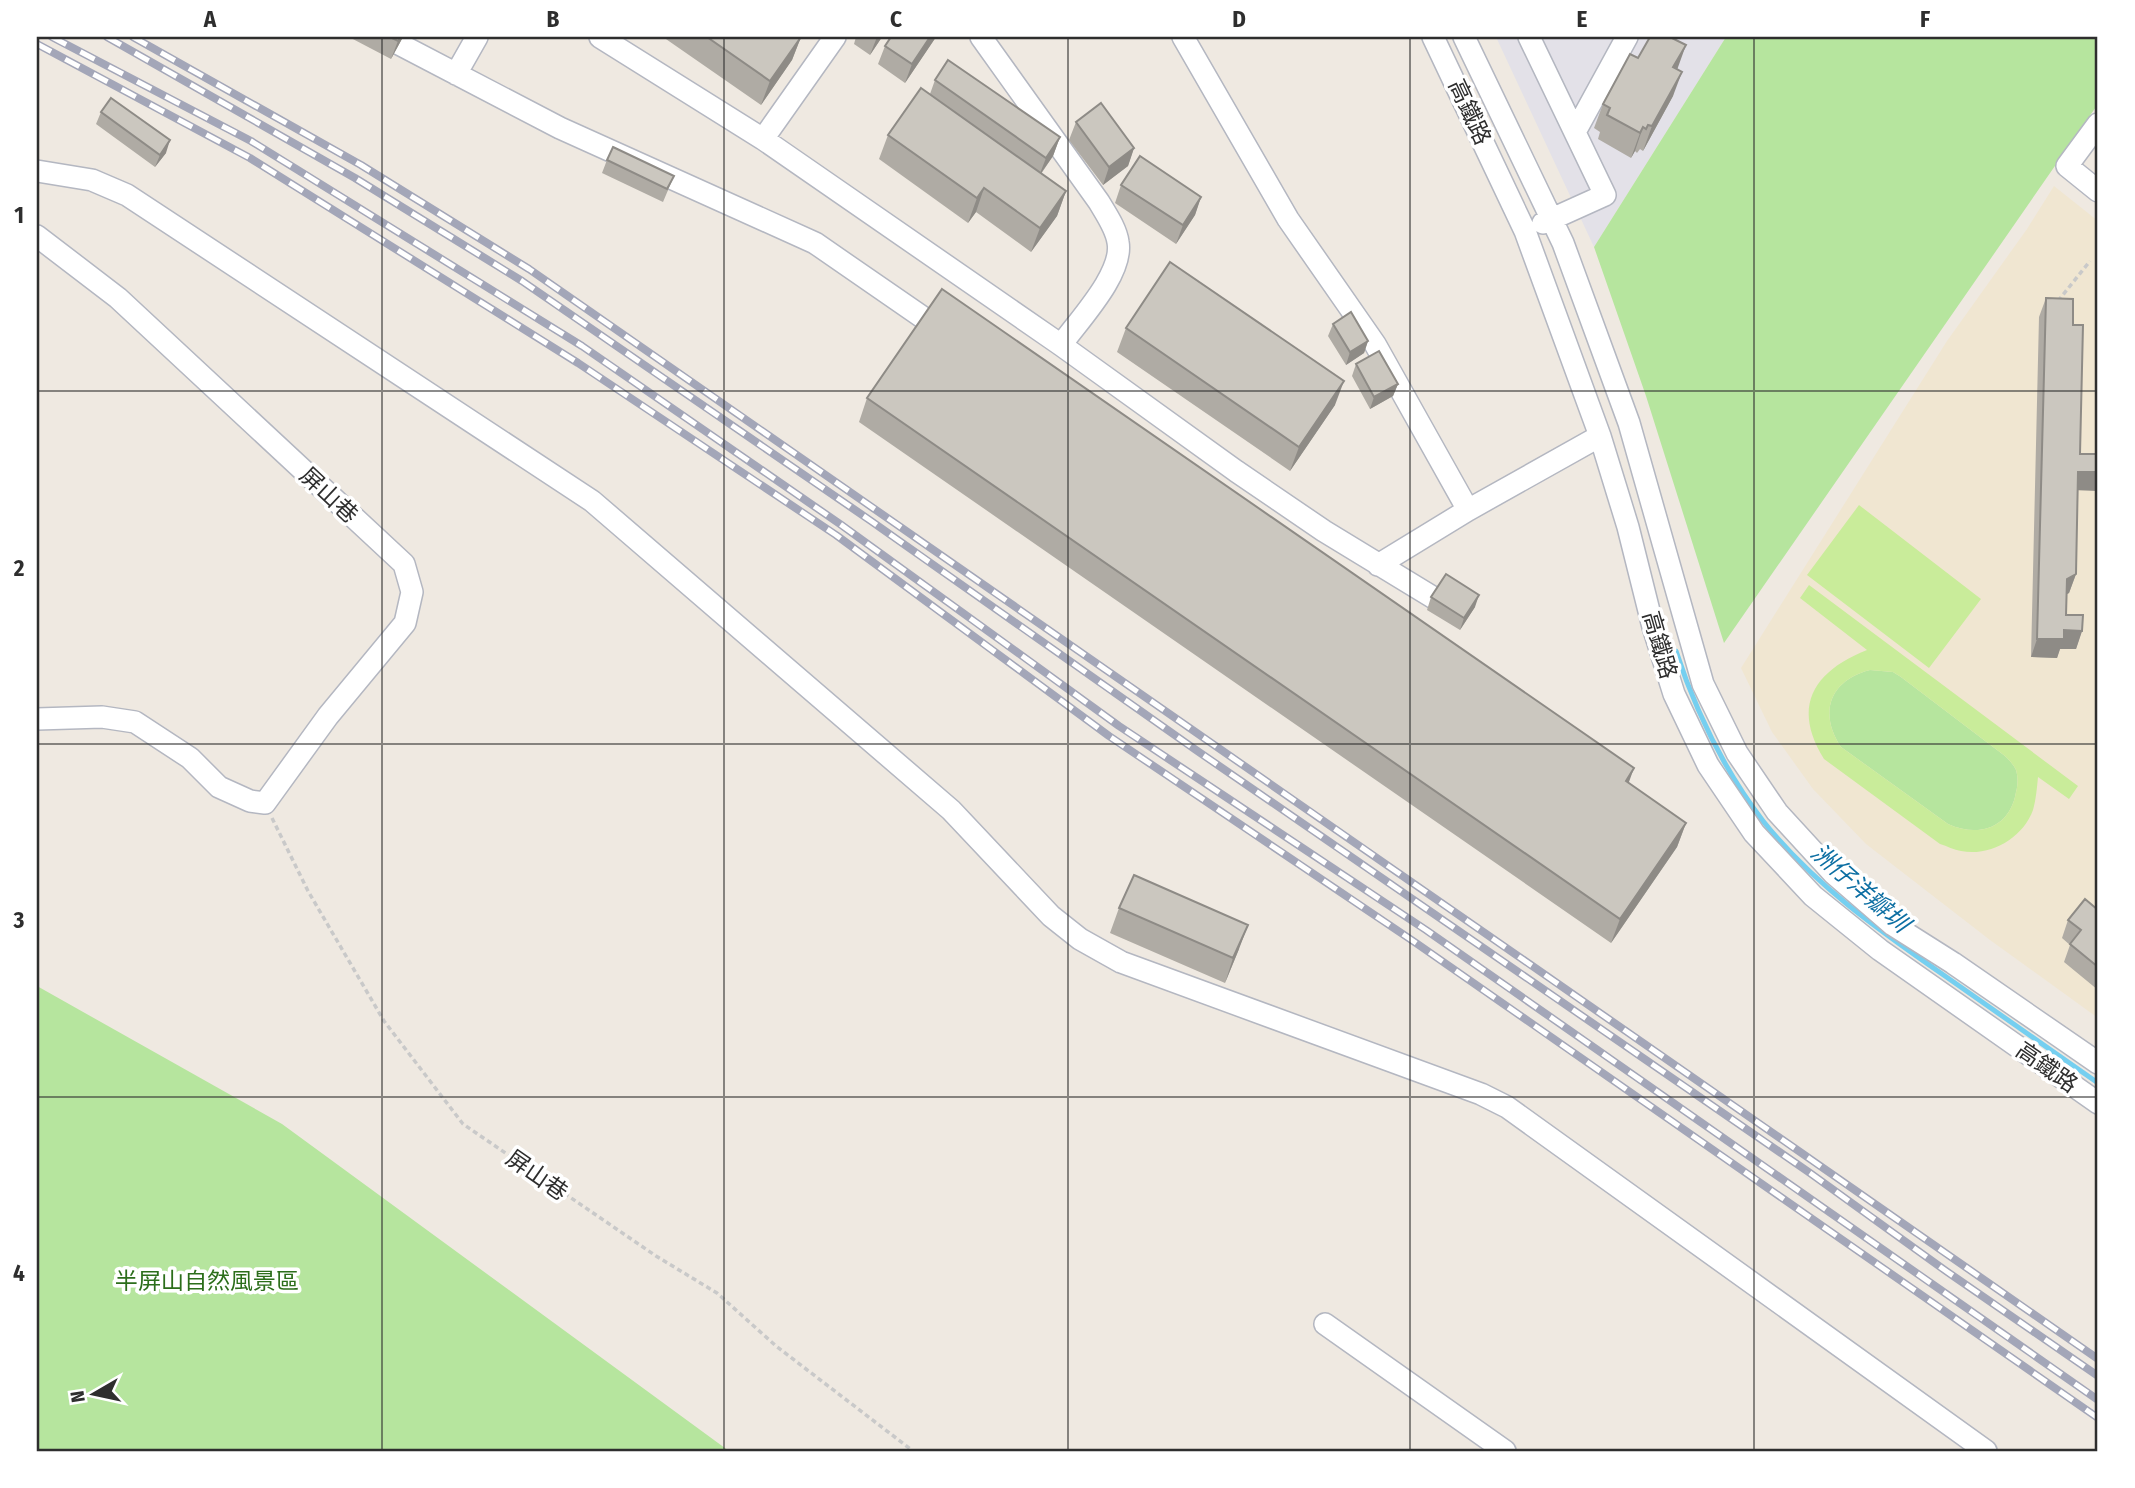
<svg xmlns="http://www.w3.org/2000/svg" width="2135" height="1488" font-family="'Fira Sans Condensed','Noto Sans TC',sans-serif">
<rect width="100%" height="100%" fill="#efe9e1"/>
<path fill="#e3e1e8" d="M1496,37H1726L1594,247Z"/>
<path fill="#f0e6d1" d="M2054,186L2098,221V1018L1990,940L1866,844L1813,789L1772,732L1741,668L1947,341L2027,229Z"/>
<path fill="#b6e59e" d="M1726,37H2098V104L1724,643L1646,396L1594,247Z
M1870,670L1893,672L1901,677L2005,756C2009,760 2014,765 2016,770C2018,776 2018,785 2016,792C2010,828 1979,838 1948,824L1841,747C1818,713 1830,680 1870,670Z
M37,986L282,1124L729,1451H37Z"/>
<path fill="#c9ec9a" fill-rule="evenodd" d="M1859,505L1981,599L1929,668L1807,575Z
M1809,585L2078,786L2069,799L2038,777C2037,787 2036,800 2033,810C2023,838 1990,857 1961,851C1954,850 1947,846 1940,844L1824,759C1791,706 1814,671 1867,650L1800,598ZM1870,670L1893,672L1901,677L2005,756C2009,760 2014,765 2016,770C2018,776 2018,785 2016,792C2010,828 1979,838 1948,824L1841,747C1818,713 1830,680 1870,670Z"/>
<g fill="none" stroke-linecap="round" stroke-linejoin="round">
<path stroke="#75cff0" stroke-width="5" d="M1676,651C1696,712 1724,770 1763,821C1813,884 1880,931 1945,976C1996,1012 2047,1047 2098,1083"/>
<g stroke="#b4b7c1" stroke-width="24">
<path id="minor" d="M600,37L763,139L1061,345L1236,471L1324,531L1434,598
M981,37L1099,202C1106,214 1116,228 1118,242C1124,273 1079,320 1061,345
M1183,37L1288,219L1375,344L1468,510
M1433,37L1525,231L1600,436L1628,527L1653,627L1674,694L1708,765L1754,833L1813,896L1880,950L2098,1103
M1464,37L1563,243L1629,423L1703,684L1737,753L1777,812L1833,873L1893,925L1953,963L2098,1063
M1529,37L1605,195L1543,223
M399,44L560,128L815,243L928,321
M456,74L477,37
M2098,124L2067,166L2098,191
M1575,132L1627,37
M763,139L835,37
M37,171L92,180L127,195L592,501L951,810L1051,916L1080,939L1121,962L1481,1094L1507,1107L1986,1451
M37,236L118,298L404,564L412,592L405,623L328,716L265,803L250,801L219,787L190,758L135,722L102,717L37,719
M1378,565L1468,510L1600,436
M1325,1324L1505,1451"/>
</g>
<path stroke="#c9c9c9" stroke-width="3.5" stroke-dasharray="5 3.5" stroke-linecap="butt" d="M2058,301L2090,261
M272,818L308,891L384,1021L463,1124L656,1256L717,1293L776,1346L913,1451"/>
<use href="#minor" stroke="#fff" stroke-width="21"/>
<g stroke="#a3a6b8" stroke-width="8">
<path id="rail" d="M52,37L251,141L582,346L840,524L1119,726L1426,930L2098,1400
M107,37L355,178L522,281L871,521L1196,750L1810,1173L1946,1271L2098,1376
M133,37L361,165L529,269L2098,1359
M37,44L250,158L578,363L836,535L1109,736L1416,943L2098,1418"/>
</g>
<use href="#rail" stroke="#fff" stroke-width="5" stroke-dasharray="16" stroke-linecap="butt"/>
</g>
<path fill="#afaba4" d="M349,37H403L391,59Z
M663,37H801L792,60L761,105Z
M856,37H882L870,55L854,44Z
M936,37L905,83L878,64L885,46Z
M1638,58L1677,69L1673,96L1643,151L1640,149L1637,153L1635,151L1631,158L1598,139L1600,132L1594,128L1603,104Z
M935,80L1060,137L1053,156L1041,174L1066,191L1057,216L1031,252L976,212L968,223L879,159L888,135L930,94Z
M101,112L166,153L155,167L96,124Z
M1076,122L1134,148L1128,166L1103,185L1069,140Z
M607,160L674,176L663,202L602,173Z
M1121,185L1201,197L1195,215L1176,244L1115,203Z
M2046,298L2073,325L2078,490L2076,574L2069,593L2067,594L2066,615L2082,631L2076,649H2060L2057,658L2031,657L2039,317Z
M1333,324L1368,341L1364,353L1346,365L1328,336Z
M1126,328L1335,405L1290,471L1117,352Z
M1356,364L1398,384L1393,396L1370,409L1352,376Z
M867,398L1629,783L1686,823L1677,847L1611,943L859,422Z
M1431,597L1475,607L1460,630L1427,610Z
M1119,908L1239,949L1225,983L1110,933Z
M2098,910V990L2064,962L2070,945L2062,938L2068,920Z"/>
<path fill="#8e8b86" d="M400,37H403L391,59L398,41Z
M801,37L792,60L761,105L770,81Z
M877,37H882L870,55Z
M930,37H936L905,83L912,64Z
M1686,45L1677,70L1673,67Z
M1682,72L1673,96L1643,151L1652,126Z
M1643,127L1635,151L1631,158L1640,133Z
M1060,137L1053,156L1039,176L1046,158Z
M170,140L166,153L155,167L160,155Z
M1134,148L1128,166L1103,185L1109,167Z
M984,188L976,212L968,223L977,198Z
M1066,191L1057,216L1031,252L1040,228Z
M1201,197L1195,215L1176,244L1183,225Z
M1368,341L1364,353L1346,365L1350,352Z
M1344,381L1335,405L1290,471L1299,447Z
M1398,384L1393,396L1370,409L1374,397Z
M2078,472H2098V491L2072,490Z
M2076,574L2069,593L2061,597L2067,579Z
M1479,595L1475,607L1460,630L1464,618Z
M2064,630L2082,631L2076,649H2060L2057,658L2031,657L2037,639Z
M1634,768L1625,793L1626,781Z
M1686,823L1677,847L1611,943L1620,919Z
M1248,925L1239,949L1225,983L1233,958Z"/>
<path fill="#cbc7bf" stroke="#8e8b86" stroke-width="2" d="M390,37H400L398,41Z
M707,37H801L770,81Z
M891,37H930L912,64L885,46Z
M1650,37H1670L1686,45L1673,67L1682,72L1652,126L1648,125L1646,129L1643,127L1640,133L1607,115L1610,108L1603,104L1630,54L1638,58Z
M948,60L1060,137L1046,158L935,80Z
M921,88L1066,191L1040,228L984,188L977,198L888,135Z
M111,98L170,140L160,155L101,112Z
M1101,103L1134,148L1109,167L1076,122Z
M613,147L674,176L667,189L607,160Z
M1140,156L1201,197L1183,225L1121,185Z
M1170,262L1344,381L1299,447L1126,328Z
M942,289L1634,768L1626,781L1686,823L1620,919L867,398Z
M2046,298L2073,299V325H2083L2080,454H2098V472H2078L2076,574L2067,579L2066,615H2083L2082,631L2064,630V639H2037Z
M1351,312L1368,341L1350,352L1333,324Z
M1379,351L1398,384L1374,397L1356,364Z
M1446,574L1479,595L1464,618L1431,597Z
M1134,875L1248,925L1233,958L1119,908Z
M2085,899L2098,910V967L2070,944L2081,930L2068,920Z"/>
<path fill="none" stroke="#2e2e2e" stroke-width="2" stroke-opacity="0.55" d="M382,37V1451M724,37V1451M1068,37V1451M1410,37V1451M1754,37V1451M37,391H2098M37,744H2098M37,1097H2098"/>
<g text-anchor="middle" dominant-baseline="central" stroke-width="7" stroke-linejoin="round" paint-order="stroke">
<g font-size="23" fill="#2e2e2e" stroke="#fff">
<text transform="translate(1470 112) rotate(65)">高鐵路</text>
<text transform="translate(329 495) rotate(43)">屏山巷</text>
<text transform="translate(1660 645) rotate(74)">高鐵路</text>
<text transform="translate(2047 1067) rotate(35)">高鐵路</text>
<text transform="translate(537 1175) rotate(35)">屏山巷</text>
</g>
<g font-size="23" fill="#2c6e1b" stroke="#fff">
<text x="207" y="1281">半屏山自然風景區</text>
</g>
<g font-size="24" font-style="italic" fill="#0d6fa3" stroke="#fff">
<text transform="translate(1860 888) rotate(41)">洲仔洋瓣圳</text>
</g>
</g>
<rect width="2135" height="1488" fill="none" stroke="#ffffff" stroke-width="77"/>
<g transform="translate(94 1394) rotate(261)" stroke="#ffffff" stroke-width="5" paint-order="stroke">
<path d="M0-5L12 26L0 18L-12 26Z" fill="#2e2e2e"/>
<text y="-10" font-size="19" font-weight="bold" text-anchor="middle" fill="#2e2e2e">N</text>
</g>
<rect x="38" y="38" width="2058" height="1412" fill="none" stroke="#2e2e2e" stroke-width="2.5"/>
<g font-size="23" text-anchor="middle" font-weight="bold" fill="#2e2e2e">
<text x="210" y="27">A</text>
<text x="553" y="27">B</text>
<text x="896" y="27">C</text>
<text x="1239" y="27">D</text>
<text x="1582" y="27">E</text>
<text x="1925" y="27">F</text>
<text x="19" y="223">1</text>
<text x="19" y="576">2</text>
<text x="19" y="928">3</text>
<text x="19" y="1281">4</text>
</g>
</svg>
